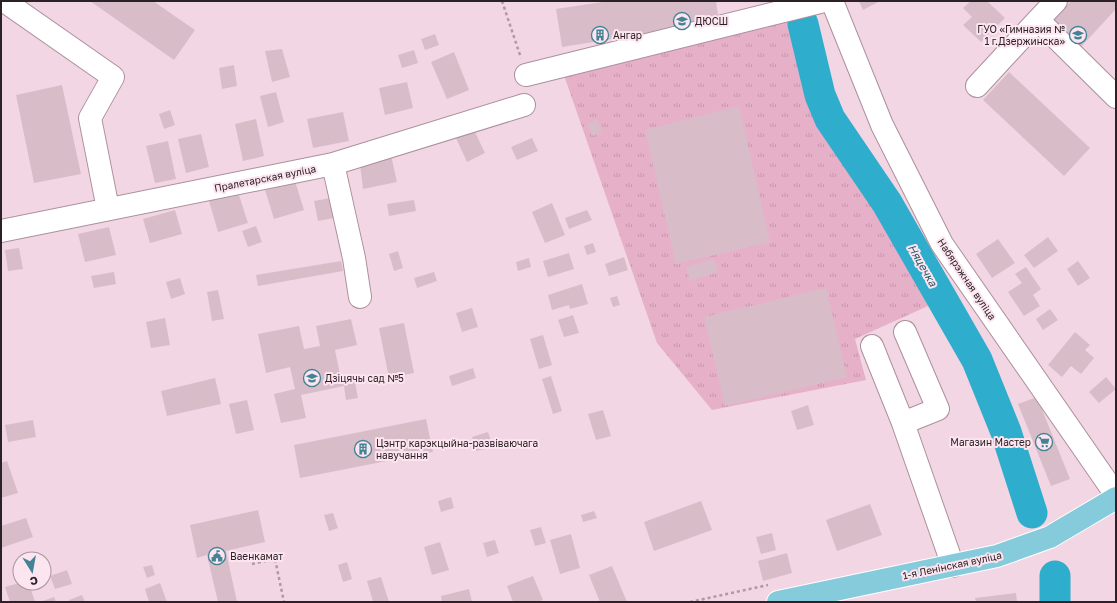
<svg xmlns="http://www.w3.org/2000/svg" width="1117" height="603" font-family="'Golos Text',sans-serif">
<defs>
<pattern id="park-tufts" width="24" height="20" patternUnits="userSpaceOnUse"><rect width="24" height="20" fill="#e7b0c9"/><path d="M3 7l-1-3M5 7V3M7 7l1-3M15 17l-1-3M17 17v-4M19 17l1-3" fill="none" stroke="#c697ac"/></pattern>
</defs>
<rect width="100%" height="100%" fill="#f3d6e3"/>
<path fill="url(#park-tufts)" d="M794,9L809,87L829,135L884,215L928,306L855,339L866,380L712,410L657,343L558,58Z"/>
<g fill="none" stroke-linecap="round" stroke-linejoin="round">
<path stroke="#2fadcc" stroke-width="31" d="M803,24L820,95L830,119L887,203L977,360L1006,432L1032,513
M1055,576V602"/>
</g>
<path fill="#d8bdc9" d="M90,1H153L195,30L174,60Z
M609,1H716L719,22L562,47L556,9Z
M859,1H880L863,10Z
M971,1H987L1005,18L981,42L963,25L972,17L963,8Z
M1071,1H1116V9L1079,49L1051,22Z
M435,34L439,45L425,50L421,39Z
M282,49L290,77L272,82L265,51Z
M414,50L418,63L402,68L398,55Z
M454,52L469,90L447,99L431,62Z
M234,65L237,86L222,89L219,68Z
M1009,72L1090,148L1064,176L983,100Z
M407,82L413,108L385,115L379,88Z
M62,85L81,174L34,183L16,95Z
M276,92L284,122L268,127L260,96Z
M739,106L770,242L676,264L645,130Z
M170,110L175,125L164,129L159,114Z
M343,112L349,141L313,148L307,119Z
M256,119L264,156L243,161L235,124Z
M597,119L602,132L593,136L587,124Z
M473,128L485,153L467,162L455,136Z
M201,134L209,167L186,173L178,139Z
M532,138L538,151L517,160L511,147Z
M168,141L176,179L155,183L146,146Z
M391,155L397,182L363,189L360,164Z
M295,181L304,210L274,219L265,190Z
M238,192L248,223L218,232L209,201Z
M336,197L339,217L318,221L314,201Z
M414,200L416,211L389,216L387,204Z
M552,203L565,235L545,243L532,212Z
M175,210L182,234L150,243L143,219Z
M587,210L592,220L569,229L565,218Z
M256,226L262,242L248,247L242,231Z
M109,227L116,255L85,262L78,234Z
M1048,237L1058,251L1034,268L1024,255Z
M998,239L1015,263L992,278L976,254Z
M593,243L596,252L587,255L584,246Z
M19,248L23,269L8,271L5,250Z
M398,251L403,268L394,271L389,254Z
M569,253L574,269L548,277L543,261Z
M624,257L628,270L609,276L605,264Z
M529,258L531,267L518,271L516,262Z
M714,259L718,272L690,281L686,267Z
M341,261L343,271L258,286L256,275Z
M1078,261L1090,278L1078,286L1067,269Z
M1026,267L1041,289L1033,295L1040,306L1024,316L1008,292L1022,283L1015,274Z
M114,272L116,284L94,288L91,276Z
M434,272L437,281L417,288L414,278Z
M180,278L185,294L171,299L166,282Z
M582,284L588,304L570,309L569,305L552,310L548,295Z
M826,288L847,377L725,406L704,317Z
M218,290L224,319L212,321L207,292Z
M617,296L620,305L613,307L610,298Z
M472,308L478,327L462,332L456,313Z
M1050,309L1058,320L1043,330L1036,319Z
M573,315L579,333L564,337L558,320Z
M165,318L170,345L151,348L146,322Z
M351,319L357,345L335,350L341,379L354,377L358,398L346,400L344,386L301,395L306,418L281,423L274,394L295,389L290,367L266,373L258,334L299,326L304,349L320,346L316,326Z
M404,323L414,373L389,378L379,328Z
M1075,332L1090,345L1085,350L1094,358L1081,374L1071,366L1062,377L1048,365Z
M543,335L552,365L539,369L530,339Z
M473,368L476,378L452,386L449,376Z
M551,376L562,411L553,414L542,379Z
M1106,377L1116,389L1099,403L1089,392Z
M215,378L221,404L167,416L161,391Z
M1037,397L1070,479L1051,486L1018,404Z
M247,400L254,430L236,434L229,404Z
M808,405L814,425L797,430L791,411Z
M603,410L611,436L596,440L588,414Z
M426,419L433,452L300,478L294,445Z
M33,420L36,437L8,442L5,425Z
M488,432L493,447L476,451L472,437Z
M7,461L18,493L1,498V463Z
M451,497L454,508L441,512L438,501Z
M701,501L712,530L654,551L644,522Z
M870,504L882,535L837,551L826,520Z
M258,510L265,542L226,551L237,602H218L207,555L197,558L190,525Z
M594,511L597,518L583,522L581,515Z
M333,513L338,528L329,531L324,515Z
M26,518L33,537L1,548V526Z
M541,527L546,543L535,546L530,530Z
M772,533L776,550L761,554L756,537Z
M571,534L580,568L560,574L550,540Z
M495,540L499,553L487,557L483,543Z
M440,542L449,570L432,575L424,547Z
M787,553L792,573L763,581L758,561Z
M347,562L352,579L343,582L338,565Z
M152,565L155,575L147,578L143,567Z
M612,566L627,602H600L589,575Z
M67,570L72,584L55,589L50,576Z
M533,576L543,600L538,602H513L507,586Z
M381,577L389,602H373L367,581Z
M19,583H29L35,602H10L5,587Z
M160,583L167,602H149L145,589Z
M469,589L472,602H442L441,596Z
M1016,593L1017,602H976L975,598Z
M82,595L85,602H70L69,600Z
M54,597L56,602H40Z"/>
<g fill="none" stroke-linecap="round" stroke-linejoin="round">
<g stroke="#ab909c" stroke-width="24">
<path id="minor" d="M4,1L113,77L90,118L108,209
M832,1L882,125L942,244L1116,495
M1056,1L1038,20L1116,97
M526,75L824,1
M977,86L1038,20
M333,164L354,258L360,297
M1,231L333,164L524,105
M872,346L903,423L953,566
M903,423L938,409L905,332"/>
</g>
<g stroke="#fff" stroke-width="24">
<path id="major" d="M778,602L997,556L1050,537L1116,498"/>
</g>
<path stroke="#af99a3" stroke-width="2.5" stroke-dasharray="3 3" stroke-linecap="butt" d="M502,1L521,58
M252,564L275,559L284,602
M690,602L768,585"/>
<use href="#minor" stroke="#fff" stroke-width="22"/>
<use href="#major" stroke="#86cbdc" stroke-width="22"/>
</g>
<defs>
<g id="school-ring" transform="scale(0.9)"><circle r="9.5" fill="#fce5ef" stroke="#428395" stroke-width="1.5"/><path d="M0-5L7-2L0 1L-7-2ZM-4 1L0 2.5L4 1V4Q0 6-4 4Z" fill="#428395"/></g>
<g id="building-ring" transform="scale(0.9)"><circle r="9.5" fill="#fce5ef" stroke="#428395" stroke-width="1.5"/><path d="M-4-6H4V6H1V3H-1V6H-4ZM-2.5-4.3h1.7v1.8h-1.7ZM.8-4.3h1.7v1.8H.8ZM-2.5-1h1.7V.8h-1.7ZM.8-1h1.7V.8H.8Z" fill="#428395"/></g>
<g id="supermarket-ring" transform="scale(0.9)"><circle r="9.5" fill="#fce5ef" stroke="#428395" stroke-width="1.5"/><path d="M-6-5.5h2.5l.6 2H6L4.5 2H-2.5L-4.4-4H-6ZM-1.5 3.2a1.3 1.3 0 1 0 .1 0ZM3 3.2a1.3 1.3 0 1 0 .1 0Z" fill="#428395"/></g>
<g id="civic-ring" transform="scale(0.9)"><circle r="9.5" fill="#fce5ef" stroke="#428395" stroke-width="1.5"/><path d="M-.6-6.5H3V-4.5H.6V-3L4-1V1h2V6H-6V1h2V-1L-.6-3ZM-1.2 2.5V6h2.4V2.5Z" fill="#428395"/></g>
</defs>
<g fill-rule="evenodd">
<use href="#school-ring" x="682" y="21"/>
<use href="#building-ring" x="600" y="35"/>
<use href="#school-ring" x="1078" y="35"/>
<use href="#school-ring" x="312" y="378"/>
<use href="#supermarket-ring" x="1044" y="442"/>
<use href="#building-ring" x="363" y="449"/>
<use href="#civic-ring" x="217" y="556"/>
</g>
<g text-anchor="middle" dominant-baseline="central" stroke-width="4" stroke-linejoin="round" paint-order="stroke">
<g font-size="10" fill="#2c2126" stroke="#fce5ef" text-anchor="start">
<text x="695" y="21">ДЮСШ</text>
<text x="1065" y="29" text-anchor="end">ГУО «Гимназия №<tspan x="1065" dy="12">1 г.Дзержинска»</tspan></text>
<text x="613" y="35">Ангар</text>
<text x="325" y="378">Дзіцячы сад №5</text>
<text x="1031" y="442" text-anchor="end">Магазин Мастер</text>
<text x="376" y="443">Цэнтр карэкцыйна-развіваючага<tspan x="376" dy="12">навучання</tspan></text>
<text x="230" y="556">Ваенкамат</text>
</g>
<g font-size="10" fill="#2c2126" stroke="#fce5ef">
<text transform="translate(265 178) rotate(-11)">Пралетарская вуліца</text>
<text transform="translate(967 279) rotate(56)">Набярэжная вуліца</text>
<text transform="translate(952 565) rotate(-12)">1-я Ленінская вуліца</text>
</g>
<g font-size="11" font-style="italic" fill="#275866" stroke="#fce5ef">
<text transform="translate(923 265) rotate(60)">Няцечка</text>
</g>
</g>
<rect width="1117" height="603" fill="none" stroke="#2c2126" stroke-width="4"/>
<g transform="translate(32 571) rotate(169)"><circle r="19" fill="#fce5ef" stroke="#a9979f"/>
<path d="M0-3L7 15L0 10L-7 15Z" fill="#428395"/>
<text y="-6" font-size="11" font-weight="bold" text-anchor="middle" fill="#2c2126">С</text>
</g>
</svg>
